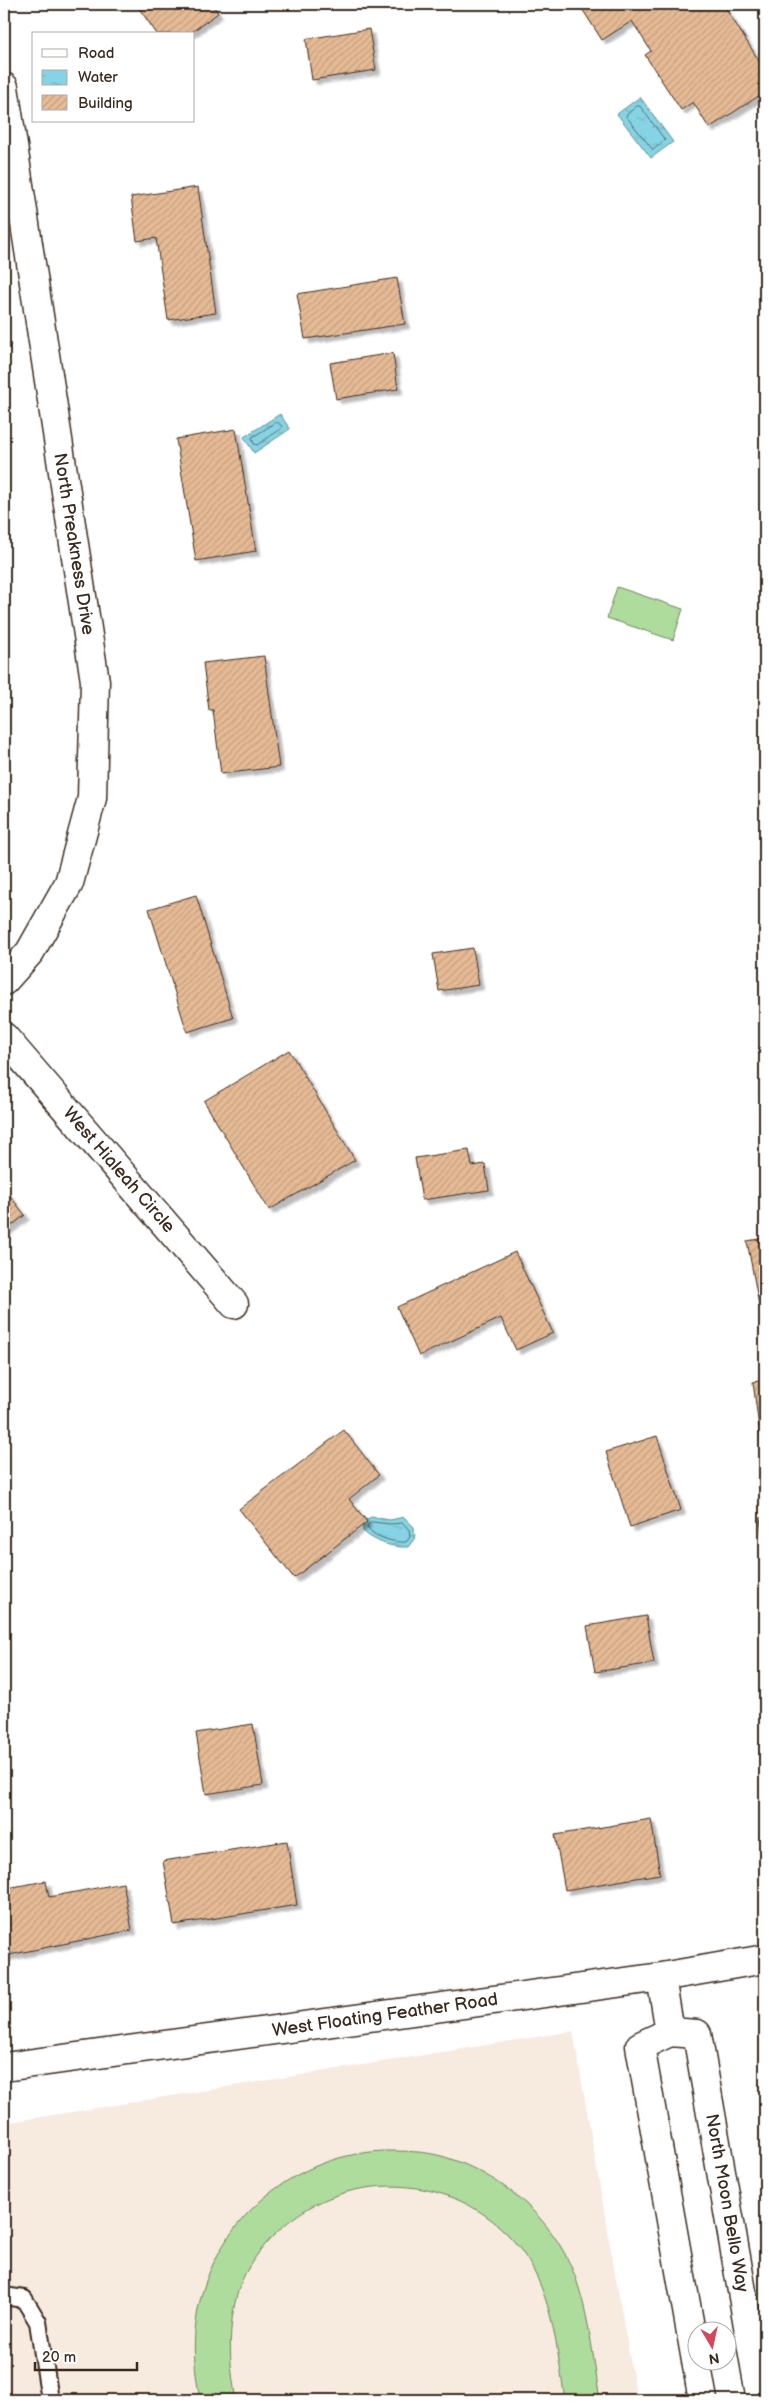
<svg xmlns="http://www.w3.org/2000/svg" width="769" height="2404" font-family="'Balsamiq Sans',sans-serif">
<defs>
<pattern id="water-ripples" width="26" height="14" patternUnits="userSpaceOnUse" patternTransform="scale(1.25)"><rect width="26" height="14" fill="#85d3e4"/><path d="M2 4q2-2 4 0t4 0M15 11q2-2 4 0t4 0" fill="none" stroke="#74b5c3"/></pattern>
<pattern id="building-hatch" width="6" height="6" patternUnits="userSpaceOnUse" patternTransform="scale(1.25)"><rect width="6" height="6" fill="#e5ba95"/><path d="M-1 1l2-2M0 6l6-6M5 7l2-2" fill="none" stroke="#c5a080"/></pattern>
<filter id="shadow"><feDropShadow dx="4.5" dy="4.5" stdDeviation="1" flood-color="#0004"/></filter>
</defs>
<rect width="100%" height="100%" fill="#fff"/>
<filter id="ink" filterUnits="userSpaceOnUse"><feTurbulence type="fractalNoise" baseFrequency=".02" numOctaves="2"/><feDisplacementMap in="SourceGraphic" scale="10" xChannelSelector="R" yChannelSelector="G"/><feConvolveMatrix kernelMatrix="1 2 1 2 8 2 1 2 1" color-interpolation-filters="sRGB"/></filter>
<g filter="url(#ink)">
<path fill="#f7eadf" d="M573,2031L637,2400H4V2123Z"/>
<path fill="#addc9c" stroke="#74835d" d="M617,587L683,609L673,640L607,618Z
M384,2151C404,2151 425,2151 445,2157C507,2177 560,2224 579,2288C590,2324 594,2363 600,2400H565C557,2350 553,2296 523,2253C466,2172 346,2164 277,2232C261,2248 246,2267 239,2288C227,2326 229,2362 236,2400H200C196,2378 193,2355 195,2332C203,2232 285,2155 384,2151Z"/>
<path fill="url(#water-ripples)" stroke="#678f95" d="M640,97L673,142L651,158L617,114Z
M280,414L290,429L254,453L244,437Z
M371,1517L390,1520L404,1517L414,1527L415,1538L408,1547C393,1548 374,1542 363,1531L362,1522Z"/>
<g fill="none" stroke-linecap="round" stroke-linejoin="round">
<path stroke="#596e6d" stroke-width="1" d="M637,106H640L665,140L653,150L626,116Z
M277,422L282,426L281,429L257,445L254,444L252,438Z
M373,1522L390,1524L403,1523L409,1530L410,1537L406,1542C395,1543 371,1537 367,1526Z"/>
</g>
<path fill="url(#building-hatch)" stroke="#3b2a1e" filter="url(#shadow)" d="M136,4H212L218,13L189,34H157Z
M579,4H723L765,70V92L709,128L693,102L681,110L645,55L651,51L632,21L602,40Z
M369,29L376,70L312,80L306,39Z
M198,187L216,313L168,320L156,238L137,241L131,197Z
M397,278L405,324L305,339L297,294Z
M393,353L398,389L336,399L330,363Z
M236,429L256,551L196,561L176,439Z
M264,656L279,767L221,774L213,710H209L203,663Z
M196,895L233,1018L187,1032L149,909Z
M473,948L479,985L439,991L433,954Z
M289,1050L355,1160L269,1210L204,1101Z
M469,1150L472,1166L485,1164L489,1190L422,1200L415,1158Z
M4,1188L25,1215L4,1232Z
M765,1238V1337L747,1241Z
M515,1252L553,1333L516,1350L501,1318L419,1356L397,1307Z
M765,1380V1458H763L753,1382Z
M344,1430L379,1475L349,1499L367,1522L294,1578L239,1509Z
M657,1436L681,1510L630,1527L606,1452Z
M760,1518H765V1557Z
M646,1616L654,1663L595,1672L587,1626Z
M253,1724L263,1785L206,1794L196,1733Z
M651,1819L660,1874L565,1890L555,1835Z
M287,1841L297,1905L174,1925L163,1861Z
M46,1881L49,1897L123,1883L132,1930L4,1956V1904L10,1903L7,1888Z"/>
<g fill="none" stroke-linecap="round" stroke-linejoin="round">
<g stroke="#3b2a1e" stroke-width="20">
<path id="lane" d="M4,2296L24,2299L38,2322L50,2400"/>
</g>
<g stroke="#3b2a1e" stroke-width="31">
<path id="street" d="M4,87L95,681L92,798L69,883L30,952L4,981
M4,1037L234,1304"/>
</g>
<g stroke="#3b2a1e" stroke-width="31">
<path id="secondary" d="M661,1977L670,2032
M4,2067L661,1977L765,1959
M703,2400L640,2046L670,2032L697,2034L761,2400"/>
</g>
<use href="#lane" stroke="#fff" stroke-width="16"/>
<use href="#street" stroke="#fff" stroke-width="28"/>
<use href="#secondary" stroke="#fff" stroke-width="28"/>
</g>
</g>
<g text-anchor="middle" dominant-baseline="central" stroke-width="4" stroke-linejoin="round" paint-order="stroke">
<g font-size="18" fill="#3b2a1e" stroke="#fff">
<text transform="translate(74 544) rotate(81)">North Preakness Drive</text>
<text transform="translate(119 1170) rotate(49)">West Hialeah Circle</text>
<text transform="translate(385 2015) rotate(-8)">West Floating Feather Road</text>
<text transform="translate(727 2203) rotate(80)">North Moon Bello Way</text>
</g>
</g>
<rect width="769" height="2404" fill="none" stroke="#fff" stroke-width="20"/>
<rect x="10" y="10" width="749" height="2384" fill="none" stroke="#3b2a1e" stroke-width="2" filter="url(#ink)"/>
<rect x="32" y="32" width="162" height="90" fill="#ffffff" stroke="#b1aaa5"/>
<rect x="42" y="49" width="25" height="8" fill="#ffffff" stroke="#b1aaa5"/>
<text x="78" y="58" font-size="15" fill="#3b2a1e">Road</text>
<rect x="42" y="70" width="25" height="15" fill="url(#water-ripples)" stroke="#b1aaa5"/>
<text x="78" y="82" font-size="15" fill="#3b2a1e">Water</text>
<rect x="42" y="95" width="25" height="15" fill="url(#building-hatch)" stroke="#b1aaa5"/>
<text x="78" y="108" font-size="15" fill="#3b2a1e">Building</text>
<g transform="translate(712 2346) rotate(171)"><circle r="24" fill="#ffffff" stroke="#b1aaa5"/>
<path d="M0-4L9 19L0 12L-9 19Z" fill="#d1495b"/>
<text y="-8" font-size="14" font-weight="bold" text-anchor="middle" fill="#3b2a1e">N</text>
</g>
<path d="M35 2362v8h102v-8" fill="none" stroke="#3b2a1e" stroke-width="2.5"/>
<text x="42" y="2362" font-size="15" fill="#3b2a1e" stroke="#ffffff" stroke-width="4" paint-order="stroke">20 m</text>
</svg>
